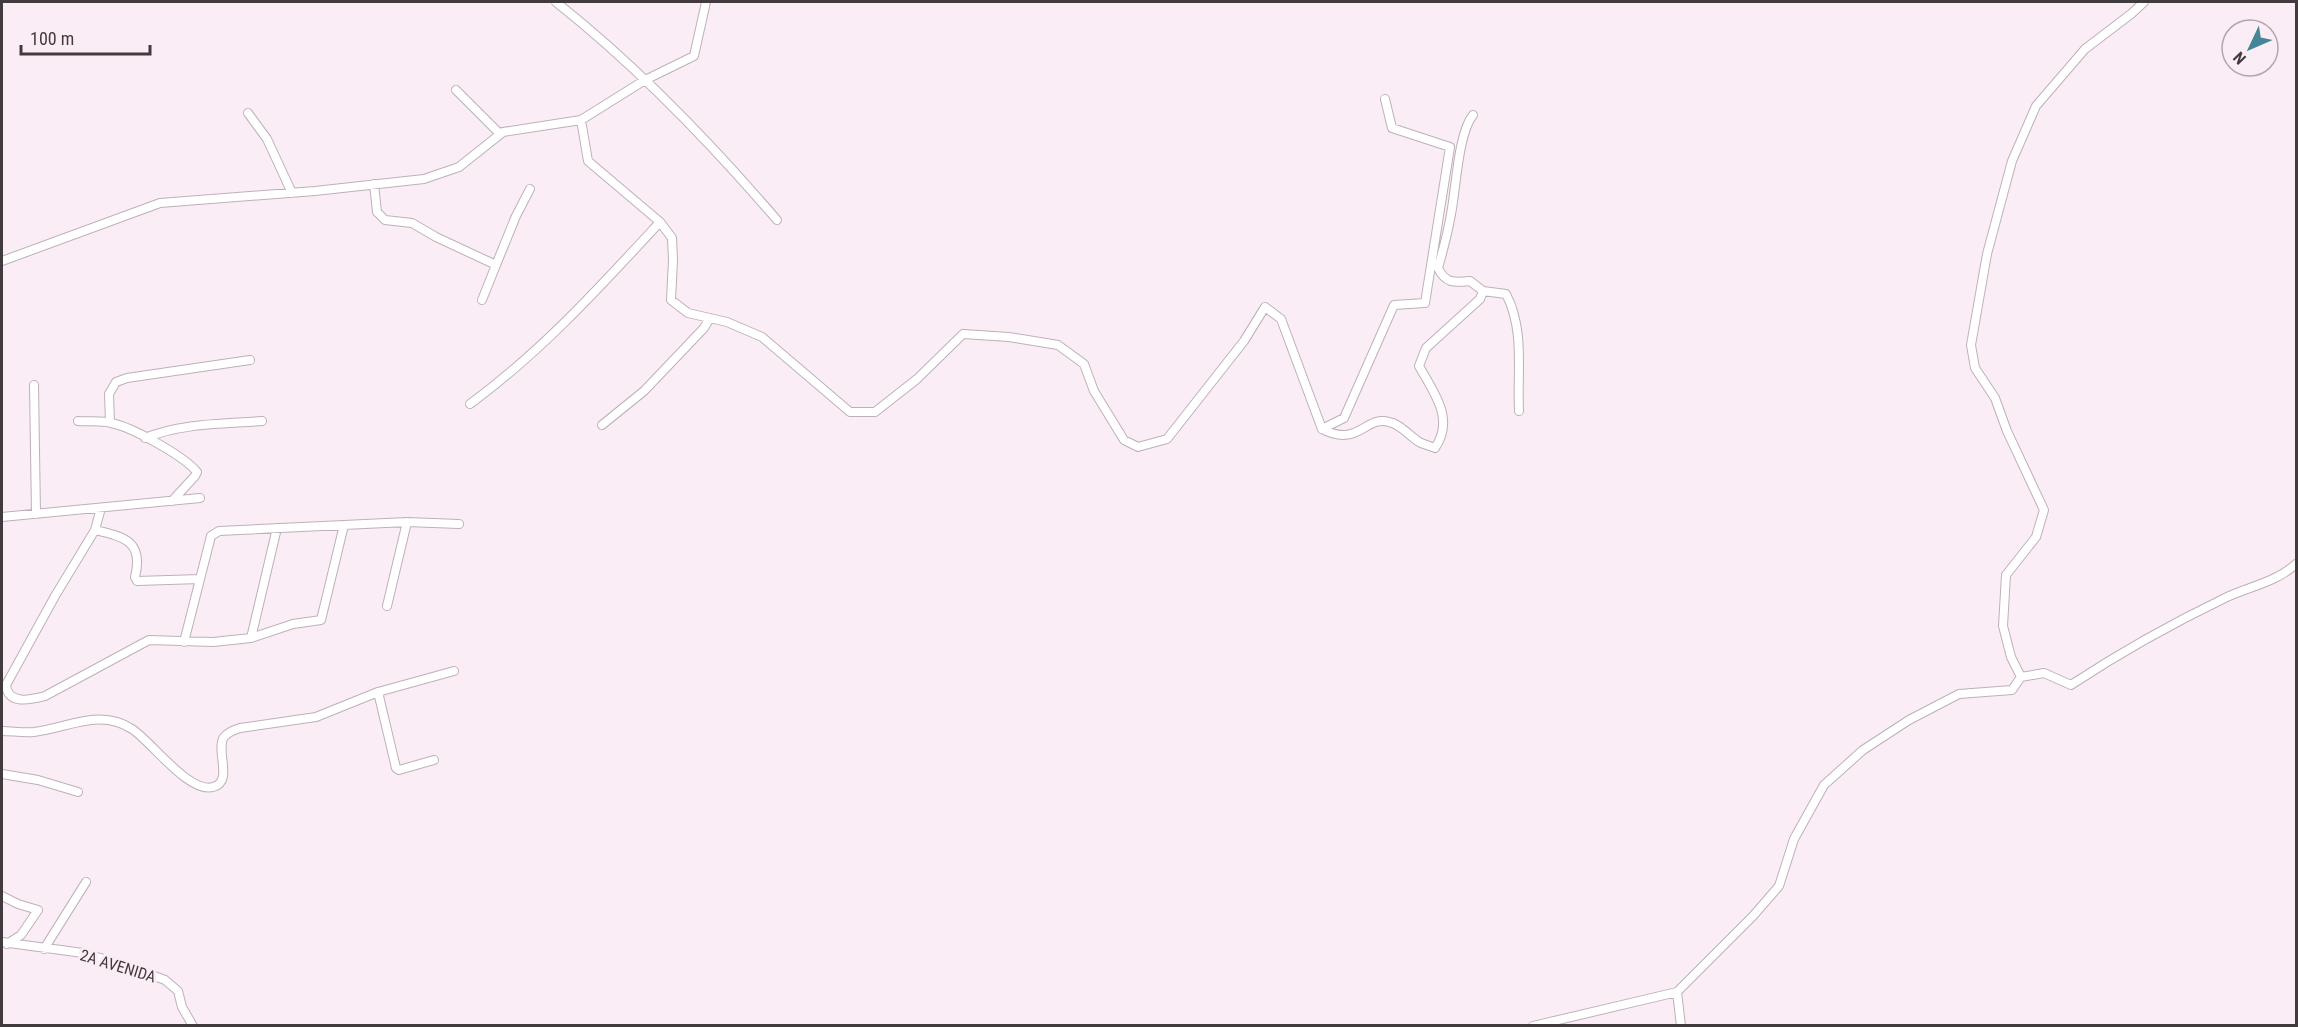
<svg xmlns="http://www.w3.org/2000/svg" width="2298" height="1027" font-family="'Roboto Condensed',sans-serif">
<rect width="100%" height="100%" fill="#fbedf5"/>
<g fill="none" stroke-linecap="round" stroke-linejoin="round">
<g stroke="#beb0b8" stroke-width="10">
<path id="minor" d="M556,2C637,66 710,142 777,220
M456,90L499,133
M248,113L267,139L292,193
M581,120L588,161L660,222L672,238L673,260L671,300L688,313L727,322L762,337L850,412H875L917,379L963,334L1009,337L1058,345L1084,364L1094,391L1124,440L1138,447L1167,439L1244,341L1265,307L1281,319L1322,429L1344,418L1394,305L1425,303L1450,147L1392,128L1385,99
M374,184L377,212L385,220L412,223L436,237L496,265L482,300
M2,261L160,203L315,191L424,179L459,167L503,132L581,120L645,80L694,56L706,2
M496,265L516,216L530,189
M1483,291L1506,294C1525,330 1517,372 1519,411
M34,385L36,514
M470,404C542,351 599,288 660,222
M78,421C88,422 101,420 111,423C132,427 184,456 197,472L195,476L172,501
M110,422L109,394L116,382L127,378L250,360
M602,425L644,391L704,328L710,318
M1322,429C1359,448 1365,415 1389,422C1401,424 1411,438 1421,443C1426,445 1431,446 1435,448C1455,419 1434,393 1419,366L1426,348L1480,299L1483,291L1470,281C1454,283 1445,283 1438,268C1443,250 1448,233 1451,214C1456,190 1458,133 1473,115
M145,438C182,423 223,424 262,421
M101,508L95,530L55,596L6,685C8,705 30,700 45,696L149,640L213,642L251,638L293,624L321,620L344,525
M2,517L200,498
M95,530C124,537 144,541 135,577L137,581L200,579
M387,606L407,522
M251,638L277,528
M184,642L211,536L219,531L407,522L459,524
M2021,677L2011,657L2003,626L2006,575L2036,537L2044,510L2007,431L1995,398L1975,368L1971,345L1987,254L2012,161L2036,106L2085,49L2131,14L2144,2
M378,692L396,768L399,770L434,760
M2,731C12,731 23,733 34,732C68,728 100,708 132,729C151,741 189,794 213,787C234,782 215,750 224,737C228,732 234,730 240,728L316,717L378,692L454,671
M2,774L38,780L78,792
M2,896L18,904L38,910L21,935L7,944
M2,942L83,953L125,965L165,980L178,991L182,1007L193,1026
M44,949L86,882
M1677,992L1681,1026
M1533,1026L1677,992L1753,916L1779,886L1794,839L1824,785L1863,750L1909,720L1959,694L2012,690L2021,677L2044,673L2071,685C2121,652 2173,623 2227,597C2251,586 2276,582 2296,564"/>
</g>
<use href="#minor" stroke="#fff" stroke-width="8"/>
</g>
<g text-anchor="middle" dominant-baseline="central" stroke-width="6" stroke-linejoin="round" paint-order="stroke">
<g font-size="16" fill="#413b3e" stroke="#fbedf5">
<text transform="translate(118 966) rotate(17)">2A AVENIDA</text>
</g>
</g>
<rect width="2298" height="1027" fill="none" stroke="#413b3e" stroke-width="6"/>
<g transform="translate(2250 48) rotate(226)"><circle r="28" fill="#fbedf5" stroke="#b1a6ac" stroke-width="1.5"/>
<path d="M0-4.5L10 22L0 15L-10 22Z" fill="#448697"/>
<text y="-9" font-size="16" font-weight="bold" text-anchor="middle" fill="#413b3e">N</text>
</g>
<path d="M21 45v9h129v-9" fill="none" stroke="#413b3e" stroke-width="3"/>
<text x="30" y="45" font-size="18" fill="#413b3e" stroke="#fbedf5" stroke-width="4.5" paint-order="stroke">100 m</text>
</svg>
